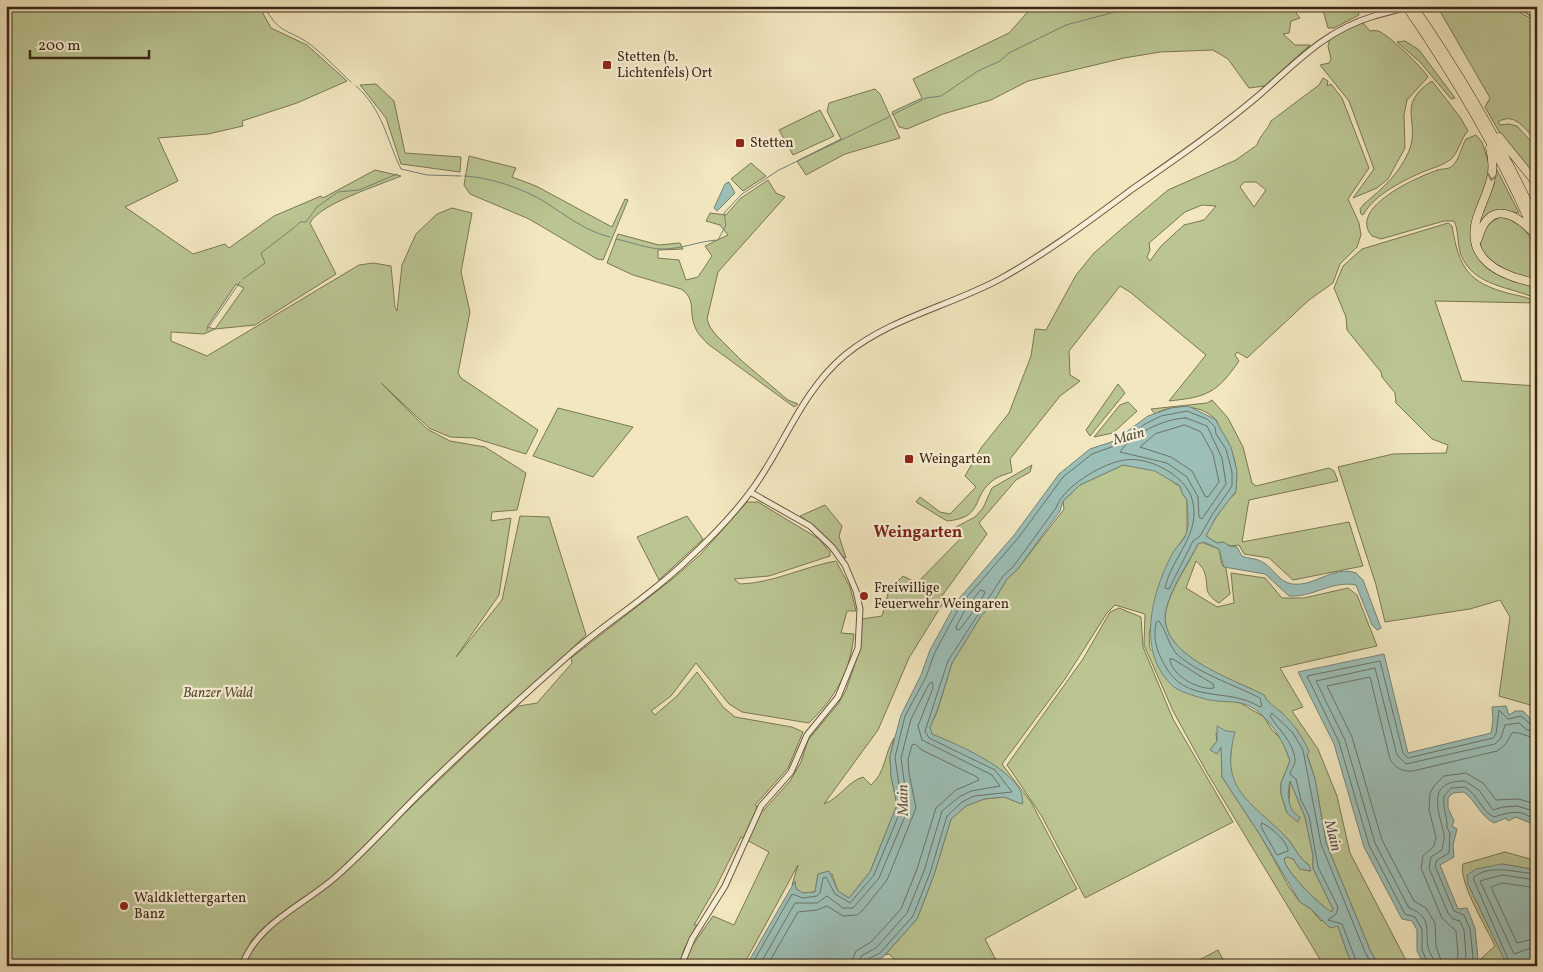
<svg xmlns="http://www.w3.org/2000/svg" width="1543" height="972" font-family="Vollkorn,serif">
<rect width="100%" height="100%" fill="#f2e7bf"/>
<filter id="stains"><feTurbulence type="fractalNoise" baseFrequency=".004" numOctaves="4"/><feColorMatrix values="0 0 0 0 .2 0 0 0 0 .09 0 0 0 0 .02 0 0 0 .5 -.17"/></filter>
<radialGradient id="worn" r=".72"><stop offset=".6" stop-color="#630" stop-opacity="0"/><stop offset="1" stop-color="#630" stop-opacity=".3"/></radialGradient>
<path fill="#bac592" stroke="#7b7654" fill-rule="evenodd" d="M6,6H259L271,28L307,45L347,81L297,103L242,121L243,126L208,134L158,138L178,181L125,207L193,254L225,244L229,248L274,216L321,196L323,198L375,170L401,176C380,185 319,204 310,223L336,274L255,325L215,329L204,334L171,332V341L207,356L359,265L373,263L391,266L395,307L397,311L402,265L416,234L437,214L452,208L472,213L461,272L470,312L458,373L461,378L538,430L526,454L474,438L450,437L429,428L381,383L427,429L450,441L485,447L526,473L517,510L492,512L491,521L511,518L499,595L456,657L502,600L520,516L549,517L586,635L327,882L263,928L251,941L241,966H6ZM236,284L244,288L215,329L207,327Z
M1033,6H1297L1296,13L1300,18L1291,21L1289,33L1283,34L1295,45H1310L1265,86L1249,88L1228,59L1213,50L1160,52L1124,58L1028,81L991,100L943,114L907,129L899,127L892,112L922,98L913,79L1009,33Z
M1320,6H1357L1359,15L1334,28H1328L1323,10Z
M1437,6H1509L1537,22V142C1526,130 1515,111 1498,122L1500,125L1508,124L1517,126L1537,148V179L1501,135L1485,107L1490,98Z
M1362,22L1370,31C1373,31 1375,30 1378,31C1388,34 1423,68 1428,77L1407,100L1404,115L1405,148L1388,179L1377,188L1353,198L1374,169L1349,101L1320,65L1329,63L1331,59L1328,46L1330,38Z
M1405,41L1419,50L1455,98L1451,99L1420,62L1397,42Z
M1323,78L1328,81L1327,86L1331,84L1342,98L1369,168L1348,199L1359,223L1361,235L1357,247L1340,264L1333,283L1309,300L1247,358L1237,352L1235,355L1239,361C1217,393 1207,397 1169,401L1206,355L1130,292L1120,286L1069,351L1070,375L1080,381L1060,396L1010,459L1012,472C1004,475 995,477 990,483C972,498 983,518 947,521L916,502L920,497L940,512L950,514L976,487L965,476L981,448L1009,413L1031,356L1035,329L1046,330L1076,275L1094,253L1118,232L1168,190L1236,160L1257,145C1260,135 1267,131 1271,121L1319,85ZM1244,182H1256L1266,190L1254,207L1240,187ZM1202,205L1216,206L1204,220L1184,225L1161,246L1150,261L1147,257L1150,250L1149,243L1185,212Z
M1432,81L1460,117L1468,131C1460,139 1459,153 1450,160C1443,165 1433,168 1425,171C1404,180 1375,194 1363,215L1361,214L1360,209L1364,204C1383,188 1399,174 1409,151C1421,121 1395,105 1432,81Z
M376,84L394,101L405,153L461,157L460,172L401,164L386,118L360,85Z
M875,89L880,94L900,138L845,154L806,175L797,161L841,139L827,111L829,103Z
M820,110L834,136L793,155L779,130Z
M1476,135L1482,142L1490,167L1475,250C1484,276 1513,280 1537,287V299C1510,286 1474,287 1461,255C1457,244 1459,231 1454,221H1444L1381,239L1372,236C1347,208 1417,177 1438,170C1443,168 1448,170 1452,166C1459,161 1461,147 1466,139Z
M469,156L516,168L512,177L536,186L612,227L625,199L628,200L603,260L597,259L529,219L470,194L464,185Z
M751,163L766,176L743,191L731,179Z
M1496,168L1519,213C1496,210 1496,209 1478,224L1494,184Z
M768,180L776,193L785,197L718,272L707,319L710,327L716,335L742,361L788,400L798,404L794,407L708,344C702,338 696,332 694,324C689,310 696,299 681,289L633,275L607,263L618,234L659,245L680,243L683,249L658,250V258L679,260L686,280L698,277L712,256L705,246L728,235L720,225L706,221L710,213L726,215L741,198Z
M1505,216C1535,231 1537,249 1537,280C1522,276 1505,273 1493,264C1470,249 1482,220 1505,216Z
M1448,223L1452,226C1459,268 1468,283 1511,294C1520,296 1529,297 1537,303L1435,301L1462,381L1537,386V707L1499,696L1510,617L1500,600L1470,609L1385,622L1376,585L1338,467L1393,454L1446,453L1448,445L1432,439L1396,403L1395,393L1382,377L1381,372L1347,330L1346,317L1334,288L1343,266L1362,249Z
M1118,384L1125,393L1090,436L1086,430Z
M1212,400L1228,418L1243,447L1252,483L1256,486L1329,468L1334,471L1338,481L1249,500L1242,542L1349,522L1363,566L1293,580L1269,558L1244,554L1239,545L1231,546L1222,542L1217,543L1206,536C1209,527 1228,498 1235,494C1239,475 1236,458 1227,440C1225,437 1221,434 1220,431C1218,427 1219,422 1214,418C1200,404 1171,404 1155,414L1151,409L1207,403Z
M1128,402L1137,411L1113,433L1094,437L1120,405Z
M558,408L633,427L593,477L533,456Z
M1032,465L1030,472L1016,480L979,523L987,534L939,600L943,603L909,658L878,730L824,804C840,798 847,782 863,777L871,785C886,772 884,754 894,738L890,757L891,776L897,805L870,872L849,898L838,891L832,874H818L815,892L803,893L796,889L795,882L792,885L798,865L743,966H683L690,949L713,916L734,925L769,852L741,837L716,887L694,925H697L684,949L679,966H245L252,948L275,924L335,880L504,718L519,706L537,703L572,663L571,658L675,577L701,554L747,502H758L819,539L830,552V556L769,576L734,579L740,584C773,583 803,567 836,561L850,587L856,611H847L841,633L854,634C850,673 836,696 809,723L742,712L729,704L696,663L671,696L651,711L655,715L677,696L697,672L723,707L735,717L792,727L803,732L788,768L755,805L763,811L790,781L801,762L808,740L838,704L846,690L859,652L862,619L882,616L889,590L903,576L917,583L963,536L954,528L975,517L983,508L992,488Z
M1123,465C1135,464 1154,468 1164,474C1170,478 1173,484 1180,486L1182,493L1187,500V533L1172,555L1163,575L1149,634L1150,649L1264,717L1272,730L1282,740L1290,761L1281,783V794L1287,813L1295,815L1289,805L1290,781L1305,817L1313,855V868L1333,909L1332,912C1320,906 1285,871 1284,859L1287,857L1293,859L1300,869L1310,871L1309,865C1296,856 1296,847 1285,836C1266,817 1236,800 1231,772C1229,764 1231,753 1232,745L1216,733L1217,741L1210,750L1221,745L1222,777L1262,838L1289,887L1300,902L1311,909L1320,920L1338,926L1348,955L1354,966H1324L1206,771L1173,711L1144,645L1145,614L1115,605L1107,613L1065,679L1002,764L1031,802L1077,889L985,939L999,966H902L889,954L885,955L917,919L934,875L951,819L966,806L984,799L1004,797L1022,804L1023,802L1016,787L932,734L929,729L937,712L952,663L981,616L991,606L1007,579L1017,570L1064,509L1063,501L1080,485Z
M825,505L842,526L839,536L846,558L843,557L829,540L809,522L800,516Z
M687,516L703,539L659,580L637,537Z
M1201,542L1219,549L1222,565L1226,568L1230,594L1219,603C1201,592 1210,586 1204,571C1203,568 1199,564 1196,561L1186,588L1217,607L1234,603L1231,573L1265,578L1282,598H1304L1348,588L1357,595L1377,646L1280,668L1303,707L1292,711L1318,749L1337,796L1350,853L1409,966H1379L1370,950L1326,843L1315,779L1307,754L1309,751L1297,730L1267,701L1264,695C1234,680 1156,655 1166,610C1171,588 1188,565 1198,544Z
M1119,608L1141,617L1143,647L1173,719L1233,822L1085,898L1041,815L1007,765L1083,659L1110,612Z
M1505,852L1537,861V870L1502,864L1468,884L1508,966H1473L1495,946C1487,928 1458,882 1463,864Z
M1218,950L1224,961L1214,966H1188Z"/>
<path fill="#9cbfb7" stroke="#768277" d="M729,182L735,193L717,211L714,208L725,184Z
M1188,406L1215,419L1231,447L1237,471L1236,491L1216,517L1206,536L1217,543L1224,542L1229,546L1237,547L1242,556C1249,559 1257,558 1264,563C1274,569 1279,582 1292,584C1315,587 1333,565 1356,573L1363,580L1381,628L1377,630L1372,625L1356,585C1332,580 1312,598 1289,596L1265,574L1224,567L1219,549L1204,542L1198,544C1188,563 1170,590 1166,610C1156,655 1234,679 1264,695C1268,703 1274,706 1281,712C1293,723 1302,736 1309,751L1307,755L1315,779L1326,843L1370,950L1379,966H1354L1348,955L1338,926L1330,928L1311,909L1300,902L1262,838L1222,777L1221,747L1217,754L1210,750L1217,741V726L1226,731L1235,732C1219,790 1250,800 1285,836C1296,847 1296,856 1309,865L1311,871L1300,869L1293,859L1287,857L1284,859C1285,871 1320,906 1332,912L1333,909L1313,868V855L1305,817L1290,781C1287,792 1287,811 1300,817L1298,822L1287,813L1281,794V783L1290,761C1284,741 1265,710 1244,704C1231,700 1215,703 1202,698C1194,696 1181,692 1174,687C1136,654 1151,595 1171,556C1175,548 1183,542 1186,534C1190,524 1187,510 1187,500L1182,493L1180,486L1155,471L1123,465L1080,485L1063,501L1060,511L1017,570L1007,579L991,606L981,616L952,663L937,711L930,727L932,734C954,743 1029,774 1022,804L1004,797L984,799L966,806L951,819L934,875L917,919L883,957L865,966H746L795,881L796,889L803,893L815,892L818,874L829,871L838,891L849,898L870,872L897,805L891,776L890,756L901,715L921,675L930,650L957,601L1015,534L1059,474L1090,449L1114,441L1148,416L1171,408Z
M1384,654L1408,753L1491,733L1493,720L1492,707L1506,706L1509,715L1515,711H1523L1531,719L1537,720V822L1530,823L1516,817L1508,821L1506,818L1494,823C1480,816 1476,801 1464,792L1453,793L1448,798V808L1454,821L1452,826L1457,829L1453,845L1454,857L1440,865L1458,909L1467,908L1475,928L1478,959L1473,966H1425L1417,951V930L1412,921L1402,919L1364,847L1334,744L1298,672Z
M1502,864L1537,870V956L1520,966L1507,965L1468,884L1467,875L1476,869Z"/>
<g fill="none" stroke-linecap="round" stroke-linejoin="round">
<path stroke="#6c7267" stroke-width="1" d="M1186,418L1207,426L1222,458L1226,484L1202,519L1199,517L1198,497L1187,477L1167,463L1120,452C1131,434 1166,418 1186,418Z
M1185,425L1201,432L1213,454L1219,482L1208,497L1205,496L1192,471L1171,457L1140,447L1155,434Z
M981,590L985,592C981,602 967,620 960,629L957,630L956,627L966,608Z
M1159,621C1166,630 1168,643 1175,652C1192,671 1237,686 1260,698L1262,706L1260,707C1227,686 1186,706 1164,664C1156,649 1153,639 1156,623Z
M1170,659H1173L1213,684L1214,688C1200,691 1170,675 1170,659Z
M1262,823C1271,827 1288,842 1288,851L1277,855L1261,827Z
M1537,880L1502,875L1480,881L1514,954L1537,946
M1537,888L1502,883L1491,887L1517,943L1537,938
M751,966L792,894L803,898L817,896L820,893L823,878L826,877L835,894L850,903L874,875L902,807L895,757L905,716L926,677L935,652L961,604L1019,537L1063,477L1092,454L1117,445L1145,424L1161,416L1187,411L1207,419L1215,427L1216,434L1226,449L1232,472V486L1212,515L1200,536L1193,541L1169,589L1165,588C1172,556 1202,534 1192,499C1186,476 1149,456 1125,460C1102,463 1063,487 1056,508L1013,567L1003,576L948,661L925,731L929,738L995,770L1012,792L974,796L962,802L947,816L930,873L913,916L880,953L866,960L864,966
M759,966L795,903H817L827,896L843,908H853L879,878L908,809L901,758L911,719L929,684L932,682L933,688L918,726L922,740L992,775L1000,786L971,791L959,797L942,811L924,871L907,913L876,948L861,956L858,966
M767,966L798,912L817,910L827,906L843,916L857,915L863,910L887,880L916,808L909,773L908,759L912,745L915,744L922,750L977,777L979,780L956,790L936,808L917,869L901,909L871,942L856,951L850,966
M1358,966L1342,924L1328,920L1336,914L1338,907L1318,867L1309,816L1301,800L1296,779L1290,774C1291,769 1296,764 1295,759C1293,742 1279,730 1270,716L1272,713L1293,733L1303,750L1321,844L1365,952L1373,966
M1429,966L1422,950V929L1415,917L1405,914L1369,845L1339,742L1307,676L1380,661L1403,753L1408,758L1493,738L1496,734L1499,710L1508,719L1521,716L1529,723L1537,725
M1435,966C1435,958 1429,954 1428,947C1425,928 1432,917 1409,908L1375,843L1345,740L1316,681L1375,668L1397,755L1406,764L1495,744L1501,738L1505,725L1519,723L1527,730L1537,731
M1443,966L1436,946L1435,923L1426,908L1414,901L1382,840L1352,737L1327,686L1370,677L1390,759C1395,768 1403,772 1413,771L1497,751L1505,745L1512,733C1520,731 1528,738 1537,738
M1456,966L1458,954L1456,931L1442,918L1421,868L1423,856L1434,846L1436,837L1429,810L1430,793L1434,786L1444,776L1466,773L1483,783L1496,800L1518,799L1537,804
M1463,966L1466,956L1464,930L1460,921L1453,919L1448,913L1429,868L1431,857L1442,850C1442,846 1445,839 1444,835C1439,810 1425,781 1465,781L1479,790L1493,810L1503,807L1517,806L1537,812
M1470,966L1473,957L1470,929L1464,915L1454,911L1435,866L1437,860L1449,853L1450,833L1447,828C1448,817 1442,808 1444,796L1451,788L1465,787C1478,795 1481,811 1494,817C1503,814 1515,810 1525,814C1530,817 1531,818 1537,818
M1511,966L1473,878C1489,863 1517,873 1537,874"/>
<path stroke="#768277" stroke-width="1" d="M264,6C280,36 288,28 311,45C325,56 338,70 351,82
M356,86C383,110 386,138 401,169L427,175L461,176
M892,115L926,98L941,96L978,71L1000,61L1009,53L1066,25L1137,6
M464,176C490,177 524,189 545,202C565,215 587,232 610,237
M616,239C631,242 648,249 663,249C682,249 699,241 718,240L726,225L724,213L742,194L779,170L889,117
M243,279L265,263L261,253L295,227L300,222H306L317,207L338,192L359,190L397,174
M206,331L240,282"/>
<g stroke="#6a5641" stroke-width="7">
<path id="minor" d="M1520,6L1537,16
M242,966C257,922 307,904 339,874C367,849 392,821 419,794C467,747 517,701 568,656C605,623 649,597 685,562C710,539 736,513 756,484C786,441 803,390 845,355C890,318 950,306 1000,279C1047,253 1088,222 1131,190C1174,160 1218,130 1258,96C1296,63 1324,31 1374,16
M681,966L692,939L725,886L761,806L791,772L807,735L838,697L858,648L860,609L856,591L845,565L832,547L810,526L750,492"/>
</g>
<g stroke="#3c2617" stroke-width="9">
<path id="highway" d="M1406,6C1457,80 1502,156 1537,239
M1413,6C1461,75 1502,146 1537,222
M1499,137L1537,184
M1490,148C1497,174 1488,188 1479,212C1461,258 1499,276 1537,283
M1478,239C1487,205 1509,208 1531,230"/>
</g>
<use href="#minor" stroke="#f7efd5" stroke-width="5"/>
<use href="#highway" stroke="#f2e7bf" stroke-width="8"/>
<g stroke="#6a5641" stroke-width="7" stroke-linecap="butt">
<path id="minor-bridge" d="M1374,16L1411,6"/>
</g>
<use href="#minor-bridge" stroke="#f7efd5" stroke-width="5"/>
</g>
<defs><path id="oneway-chevron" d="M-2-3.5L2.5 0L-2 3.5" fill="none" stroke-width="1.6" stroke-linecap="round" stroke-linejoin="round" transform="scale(1.25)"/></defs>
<use stroke="#97866b" href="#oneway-chevron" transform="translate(1492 177) rotate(100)"/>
<g fill="#8f2418" stroke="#f7efd5" stroke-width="2">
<rect x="602" y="60" width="10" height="10" rx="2.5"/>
<rect x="735" y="138" width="10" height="10" rx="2.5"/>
<rect x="904" y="454" width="10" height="10" rx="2.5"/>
<circle cx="864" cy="596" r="5"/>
<circle cx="124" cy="906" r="5"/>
</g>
<g text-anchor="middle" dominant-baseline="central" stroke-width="4.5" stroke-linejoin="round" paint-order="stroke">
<g font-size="14" fill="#3c2617" stroke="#f7efd5" text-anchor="start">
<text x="617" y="57">Stetten (b.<tspan x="617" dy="16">Lichtenfels) Ort</tspan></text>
<text x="750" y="143">Stetten</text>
<text x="919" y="459">Weingarten</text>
<text x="874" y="588">Freiwillige<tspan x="874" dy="16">Feuerwehr Weingaren</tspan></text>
<text x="134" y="898">Waldklettergarten<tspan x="134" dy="16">Banz</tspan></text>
</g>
<g font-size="14" font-style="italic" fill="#5c4e36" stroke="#f7efd5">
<text x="218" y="693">Banzer Wald</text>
</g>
<g font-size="15" font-style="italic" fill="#595447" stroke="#f7efd5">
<text transform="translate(1129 437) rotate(-15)">Main</text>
<text transform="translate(904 800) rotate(-91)">Main</text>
<text transform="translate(1332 836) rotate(76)">Main</text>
</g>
<g font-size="16" font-weight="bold" fill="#7a1f14" stroke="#f7efd5">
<text x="918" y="533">Weingarten</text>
</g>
</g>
<rect width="1543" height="972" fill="none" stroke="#f2e7bf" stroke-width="25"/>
<rect x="8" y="8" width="1528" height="957" fill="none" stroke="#3c2617" stroke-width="2.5"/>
<rect x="12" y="12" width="1518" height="947" fill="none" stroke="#3c2617"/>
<path d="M30 50v8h119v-8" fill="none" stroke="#3c2617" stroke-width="2.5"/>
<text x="38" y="50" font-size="15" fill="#3c2617" stroke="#f7efd5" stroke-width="4" paint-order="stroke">200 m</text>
<rect width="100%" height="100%" filter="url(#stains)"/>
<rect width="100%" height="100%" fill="url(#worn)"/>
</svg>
